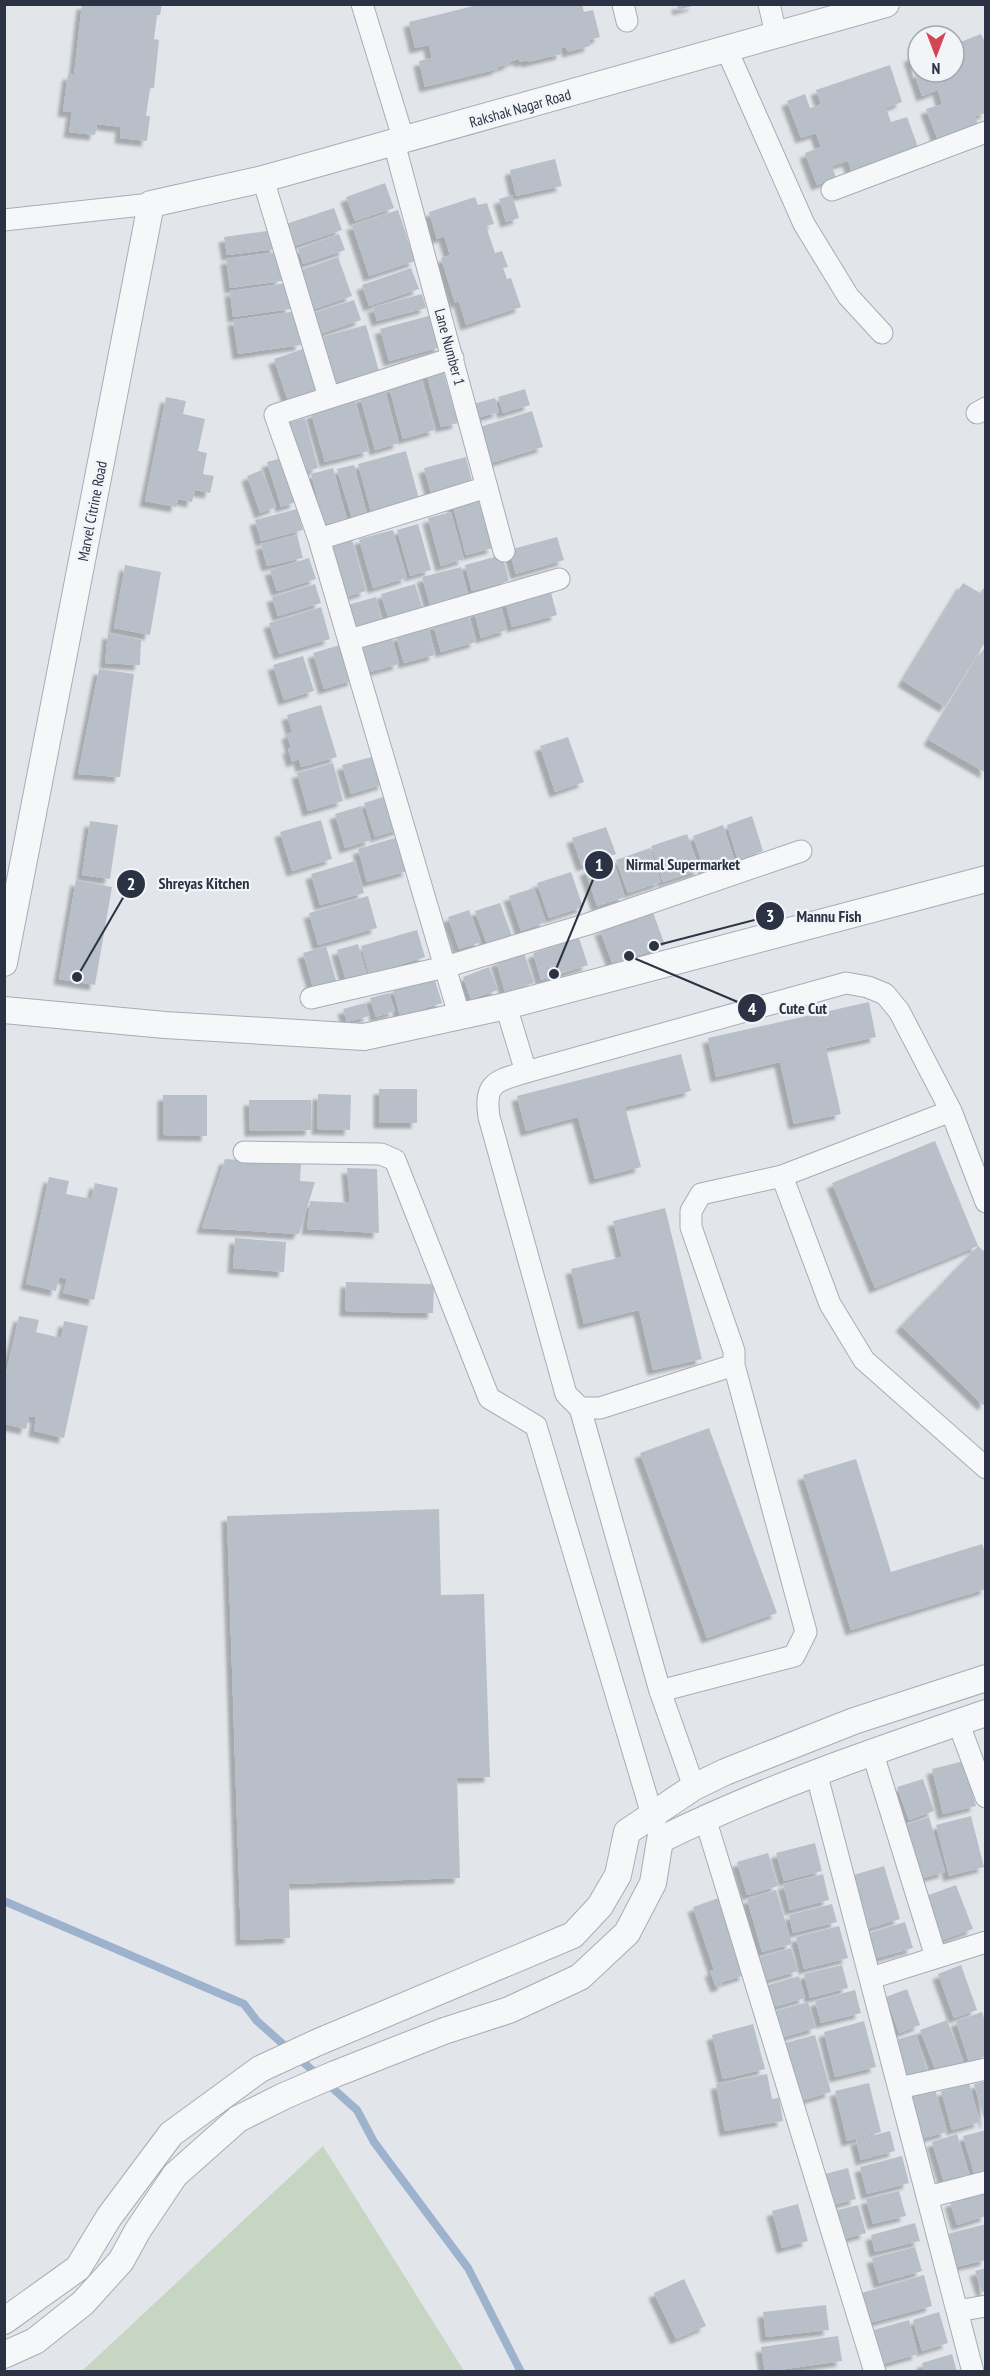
<svg xmlns="http://www.w3.org/2000/svg" width="990" height="2376" font-family="'PT Sans Narrow',sans-serif">
<defs>
<filter id="shadow"><feDropShadow dx="-5.5" dy="5.5" stdDeviation="1.5" flood-color="#0004"/></filter>
</defs>
<rect width="100%" height="100%" fill="#e2e6eb"/>
<path fill="#c7d5c3" d="M323,2146L464,2371H82Z"/>
<g fill="none" stroke-linecap="round" stroke-linejoin="round">
<path stroke="#9db2cc" stroke-width="8" d="M4,1901L244,2004L257,2021L357,2110L374,2142L468,2268L521,2372"/>
</g>
<path fill="#b9bfc9" filter="url(#shadow)" d="M82,4H162L160,15H157L154,39L159,40L154,88H150L146,116H150L147,141L120,138L121,127L97,124L95,135L69,132L72,112L63,111L68,74L74,75Z
M481,4H582L584,12L593,10L600,37L589,40L590,46L568,52L566,47L561,48L562,54L527,62V60L520,62L519,59L509,62L510,64L498,67V69L425,87L419,61L432,58L429,45L415,48L409,22Z
M677,4H695V5L678,10Z
M981,34L986,44V113L975,116L979,127L939,143L926,109L942,104L938,90L922,96L909,57L918,53V72H954V57L962,55L958,43Z
M890,65L902,102L886,108L891,122L907,117L919,150L852,173L848,161L832,166L836,178L817,185L805,153L821,147L816,133L801,138L787,101L805,94L810,108L821,104L816,90Z
M555,159L562,186L516,196L510,170Z
M385,183L394,208L355,221L346,197Z
M512,195L519,218L506,222L499,199Z
M475,197L478,205L487,203L494,224L486,226L495,253L502,251L508,267L503,268L507,279L511,278L521,307L466,325L459,301L455,303L441,258L450,255L444,236L437,239L429,212Z
M334,208L342,230L294,246L286,224Z
M398,210L415,261L369,276L352,225Z
M274,230L276,249L227,255L224,237Z
M339,234L345,250L303,264L298,249Z
M278,252L282,281L230,288L226,259Z
M338,257L352,296L311,310L298,271Z
M411,268L419,289L369,306L362,285Z
M288,283L291,309L233,317L230,291Z
M422,294L426,308L377,321L373,307Z
M354,300L361,320L320,334L313,313Z
M297,311L301,345L238,354L233,320Z
M432,315L441,347L389,361L380,329Z
M366,325L379,371L330,384L318,338Z
M303,349L317,391L288,401L274,359Z
M442,367L458,423L441,427L426,372Z
M421,378L435,430L403,439L389,387Z
M525,389L530,405L503,413L498,397Z
M385,390L399,443L375,450L360,397Z
M166,397L186,401L183,414L205,419L198,451L207,453L203,474L214,476L210,493L195,490L192,502L178,499L176,507L145,501Z
M495,398L499,412L477,418L473,404Z
M355,401L369,451L325,462L311,413Z
M532,411L543,447L491,463L480,427Z
M305,418L318,468L298,474L284,424Z
M406,451L419,499L371,512L358,464Z
M466,457L472,481L431,493L424,468Z
M282,458L296,502L281,507L267,462Z
M354,465L367,514L352,518L337,469Z
M333,468L347,520L325,526L311,474Z
M262,470L276,507L260,513L247,476Z
M478,496L493,548L466,555L452,503Z
M297,509L303,530L261,541L255,520Z
M451,512L464,559L441,566L428,518Z
M418,524L431,570L410,576L397,530Z
M393,530L407,578L373,588L359,539Z
M297,535L303,558L267,566L261,544Z
M557,537L564,560L516,574L509,550Z
M352,539L366,591L340,599L325,546Z
M502,555L509,581L472,591L465,565Z
M309,558L316,579L277,591L270,570Z
M125,565L161,572L150,635L114,628Z
M461,567L468,594L430,605L422,577Z
M963,583L980,593L986,585V641L945,707L903,681Z
M315,584L321,603L278,616L272,597Z
M415,584L424,614L390,624L381,594Z
M549,585L557,615L512,627L504,598Z
M376,597L383,624L354,632L347,605Z
M500,603L507,630L481,638L474,611Z
M321,607L330,639L279,654L269,623Z
M468,614L476,642L441,652L433,624Z
M428,627L435,655L404,663L396,636Z
M108,633L141,640L140,665L105,663Z
M392,638L399,664L370,672L362,646Z
M343,644L354,680L324,689L313,653Z
M986,645V773L929,740Z
M303,656L314,691L284,700L273,665Z
M99,669L134,674L120,777L78,774Z
M321,705L337,757L301,767L299,759L292,762L288,749L291,748L287,734L292,732L287,715Z
M568,737L584,782L555,792L540,746Z
M375,756L384,784L351,794L342,765Z
M333,763L343,801L308,811L297,773Z
M390,795L400,829L375,837L364,803Z
M361,806L371,840L345,848L335,814Z
M752,816L763,851L738,860L727,825Z
M321,820L332,859L292,871L280,832Z
M90,821L118,825L110,879L82,875Z
M723,825L735,861L705,871L693,836Z
M606,827L616,854L582,866L572,838Z
M687,834L700,870L663,882L651,846Z
M398,837L408,871L367,882L358,849Z
M650,848L661,882L628,893L616,860Z
M613,860L625,897L597,906L585,870Z
M355,861L364,893L320,905L311,874Z
M571,872L583,907L549,918L537,883Z
M76,880L112,887L95,985L59,979Z
M534,888L546,922L521,931L509,896Z
M368,896L377,928L318,945L309,913Z
M500,903L512,936L487,944L475,911Z
M469,910L481,942L459,949L448,917Z
M652,910L665,945L613,965L600,930Z
M417,930L425,957L369,974L361,946Z
M579,938L588,965L541,980L533,953Z
M358,944L368,978L347,984L337,950Z
M326,946L338,987L315,994L303,953Z
M524,953L534,983L505,992L496,961Z
M489,967L498,990L471,999L463,977Z
M434,977L442,1003L400,1016L393,989Z
M389,993L395,1011L376,1017L370,998Z
M869,1002L876,1037L826,1048L841,1114L794,1124L780,1062L716,1077L708,1038Z
M365,1003L369,1016L347,1022L343,1009Z
M681,1054L691,1091L625,1107L641,1167L595,1179L578,1117L526,1131L517,1096Z
M379,1089H417V1123H379Z
M318,1094L351,1095L350,1130L317,1129Z
M163,1095H207V1136L163,1135Z
M249,1100H311V1130L250,1131Z
M935,1141L978,1246L875,1288L832,1183Z
M225,1159L301,1164L300,1181L315,1182L299,1234L202,1228Z
M347,1168L377,1169L379,1233L307,1229L310,1201L350,1203Z
M49,1177L69,1181L66,1194L91,1199L95,1183L118,1188L94,1300L63,1293L67,1279L59,1277L56,1291L26,1284Z
M665,1208L702,1359L653,1370L639,1310L584,1324L571,1269L622,1257L613,1221Z
M235,1238L286,1242L284,1272L233,1268Z
M978,1246L986,1253V1402L983,1405L901,1326Z
M346,1282L434,1284L433,1313L345,1311Z
M19,1316L39,1320L36,1332L61,1338L64,1321L88,1326L64,1438L34,1431L36,1417L29,1416L26,1429L4,1424V1382Z
M709,1428L777,1613L707,1638L640,1453Z
M856,1459L891,1572L982,1544L986,1554V1589L851,1630L803,1475Z
M439,1509L441,1595L484,1594L490,1777L457,1778L460,1878L289,1884L290,1938L241,1940L227,1516Z
M964,1761L976,1806L943,1814L932,1769Z
M923,1779L934,1811L909,1820L897,1787Z
M971,1816L984,1867L949,1876L936,1825Z
M929,1817L945,1872L920,1879L905,1825Z
M815,1843L822,1871L784,1881L776,1853Z
M768,1853L778,1886L747,1895L737,1862Z
M884,1866L900,1919L863,1930L847,1877Z
M823,1874L829,1900L790,1910L783,1884Z
M956,1885L973,1929L942,1940L926,1896Z
M776,1890L792,1944L762,1952L747,1899Z
M719,1898L745,1975L723,1982V1985L716,1987L710,1971L714,1970L693,1907Z
M832,1904L837,1922L793,1933L789,1915Z
M905,1922L913,1948L874,1959L866,1934Z
M839,1926L848,1958L804,1969L796,1937Z
M791,1948L798,1971L763,1981L757,1958Z
M842,1965L848,1988L810,1998L804,1974Z
M961,1965L977,2010L954,2018L938,1974Z
M799,1976L805,1998L771,2008L765,1986Z
M907,1989L920,2025L899,2033L886,1997Z
M855,1990L861,2013L821,2023L815,2001Z
M808,2002L816,2028L780,2038L772,2012Z
M982,2012L986,2024V2056L969,2062L956,2021Z
M947,2020L964,2064L937,2074L920,2030Z
M864,2021L876,2067L835,2077L824,2032Z
M753,2024L765,2069L723,2079L712,2035Z
M916,2034L928,2073L907,2079L895,2040Z
M815,2035L831,2092L801,2101L785,2043Z
M767,2074L772,2099L779,2098L783,2121L725,2131L716,2084Z
M986,2081V2123H985L974,2084Z
M869,2083L881,2132L847,2141L835,2091Z
M969,2083L980,2122L952,2130L941,2091Z
M935,2089L947,2132L921,2139L909,2096Z
M986,2130V2173L975,2176L963,2136Z
M890,2131L895,2151L861,2160L856,2140Z
M957,2134L969,2174L944,2182L932,2142Z
M902,2156L909,2183L867,2194L860,2167Z
M848,2168L856,2199L829,2206L821,2175Z
M986,2190V2216L957,2225L950,2202Z
M899,2191L906,2216L873,2224L866,2199Z
M798,2204L808,2241L782,2248L772,2211Z
M858,2205L866,2233L841,2240L834,2211Z
M915,2223L920,2241L875,2252L871,2235Z
M986,2224V2260L956,2267L947,2234Z
M915,2247L922,2271L879,2283L872,2258Z
M986,2268V2291L982,2292L975,2271Z
M924,2275L932,2306L866,2324L858,2294Z
M684,2279L706,2326L676,2339L654,2293Z
M826,2305L829,2330L766,2337L763,2312Z
M939,2312L948,2343L922,2351L913,2320Z
M909,2320L918,2354L879,2365L870,2331Z
M838,2336L842,2361L765,2372L761,2347Z
M952,2354L957,2372H924L922,2363Z"/>
<g fill="none" stroke-linecap="round" stroke-linejoin="round">
<g stroke="#a7acb6" stroke-width="23">
<path id="minor" d="M362,4L404,141
M623,4L627,21
M769,4L776,34
M726,48L804,224L848,296L882,333
M394,143L504,551
M263,179L329,397
M832,190L986,132
M4,220L151,204
M453,358L275,415L319,539L460,1018
M977,413L986,408
M319,539L487,487
M349,640L559,579
M311,998L445,967L588,924L801,851
M506,1006L526,1072
M244,1152L381,1154L395,1160L489,1398L536,1426L656,1828
M782,1176L951,1111
M580,1408H600L734,1365V1351L691,1227V1211L701,1194L782,1176L830,1304L864,1360L986,1468
M660,1691L794,1656L806,1632L734,1365
M958,1722L986,1797
M872,1751L936,1957
M816,1772L973,2372
M694,1787L660,1691L580,1408L566,1394L489,1117C484,1082 496,1081 526,1072L846,983L868,987L885,994L899,1011L951,1111L986,1202
M705,1818L875,2372
M871,1978L986,1942
M899,2088L986,2069
M928,2197L986,2182
M957,2311L986,2306"/>
</g>
<g stroke="#a7acb6" stroke-width="28">
<path id="tertiary" d="M4,963L151,204L263,179L886,4
M4,1010L165,1025L364,1037L506,1006L986,879
M4,2321L78,2268L109,2217L171,2134L260,2069L316,2043L573,1935L600,1906L618,1875L627,1832L694,1787L725,1772L854,1721L986,1678
M4,2355L35,2341L83,2303L121,2261L138,2230L175,2175L238,2119L284,2096L335,2074L444,2031L509,2010L580,1977L627,1933L653,1883L660,1840C765,1788 875,1751 986,1713"/>
</g>
<use href="#minor" stroke="#f5f7f9" stroke-width="21"/>
<use href="#tertiary" stroke="#f5f7f9" stroke-width="26"/>
</g>
<g text-anchor="middle" dominant-baseline="central" stroke-width="4.5" stroke-linejoin="round" paint-order="stroke">
<g font-size="15" fill="#2a3244" stroke="#f2f5f8">
<text transform="translate(520 108) rotate(-16)">Rakshak Nagar Road</text>
<text transform="translate(450 347) rotate(75)">Lane Number 1</text>
<text transform="translate(92 511) rotate(-79)">Marvel Citrine Road</text>
</g>
</g>
<path fill="none" stroke="#2a3244" stroke-width="2" d="M554 974L599 865M77 977L131 884M654 946L770 916M629 956L752 1008"/>
<g fill="#2a3244" stroke="#f2f5f8" stroke-width="2">
<circle cx="554" cy="974" r="6"/>
<circle cx="77" cy="977" r="6"/>
<circle cx="654" cy="946" r="6"/>
<circle cx="629" cy="956" r="6"/>
<circle cx="599" cy="865" r="15"/>
<circle cx="131" cy="884" r="15"/>
<circle cx="770" cy="916" r="15"/>
<circle cx="752" cy="1008" r="15"/>
</g>
<g font-size="18" text-anchor="middle" font-weight="bold" fill="#fff">
<text x="599" y="871">1</text>
<text x="131" y="890">2</text>
<text x="770" y="922">3</text>
<text x="752" y="1015">4</text>
</g>
<g font-size="16" text-anchor="middle" font-weight="bold" fill="#2a3244" stroke="#f2f5f8" stroke-width="4.5" stroke-linejoin="round" paint-order="stroke">
<text x="683" y="870">Nirmal Supermarket</text>
<text x="204" y="889">Shreyas Kitchen</text>
<text x="829" y="922">Mannu Fish</text>
<text x="803" y="1014">Cute Cut</text>
</g>
<rect width="990" height="2376" fill="none" stroke="#2a3244" stroke-width="12"/>
<g transform="translate(936 54) rotate(180)"><circle r="28" fill="#f2f5f8" stroke="#a2a7b0" stroke-width="1.5"/>
<path d="M0-4.5L10 22L0 15L-10 22Z" fill="#d34456"/>
<text y="-9" font-size="16" font-weight="bold" text-anchor="middle" fill="#2a3244">N</text>
</g>
</svg>
